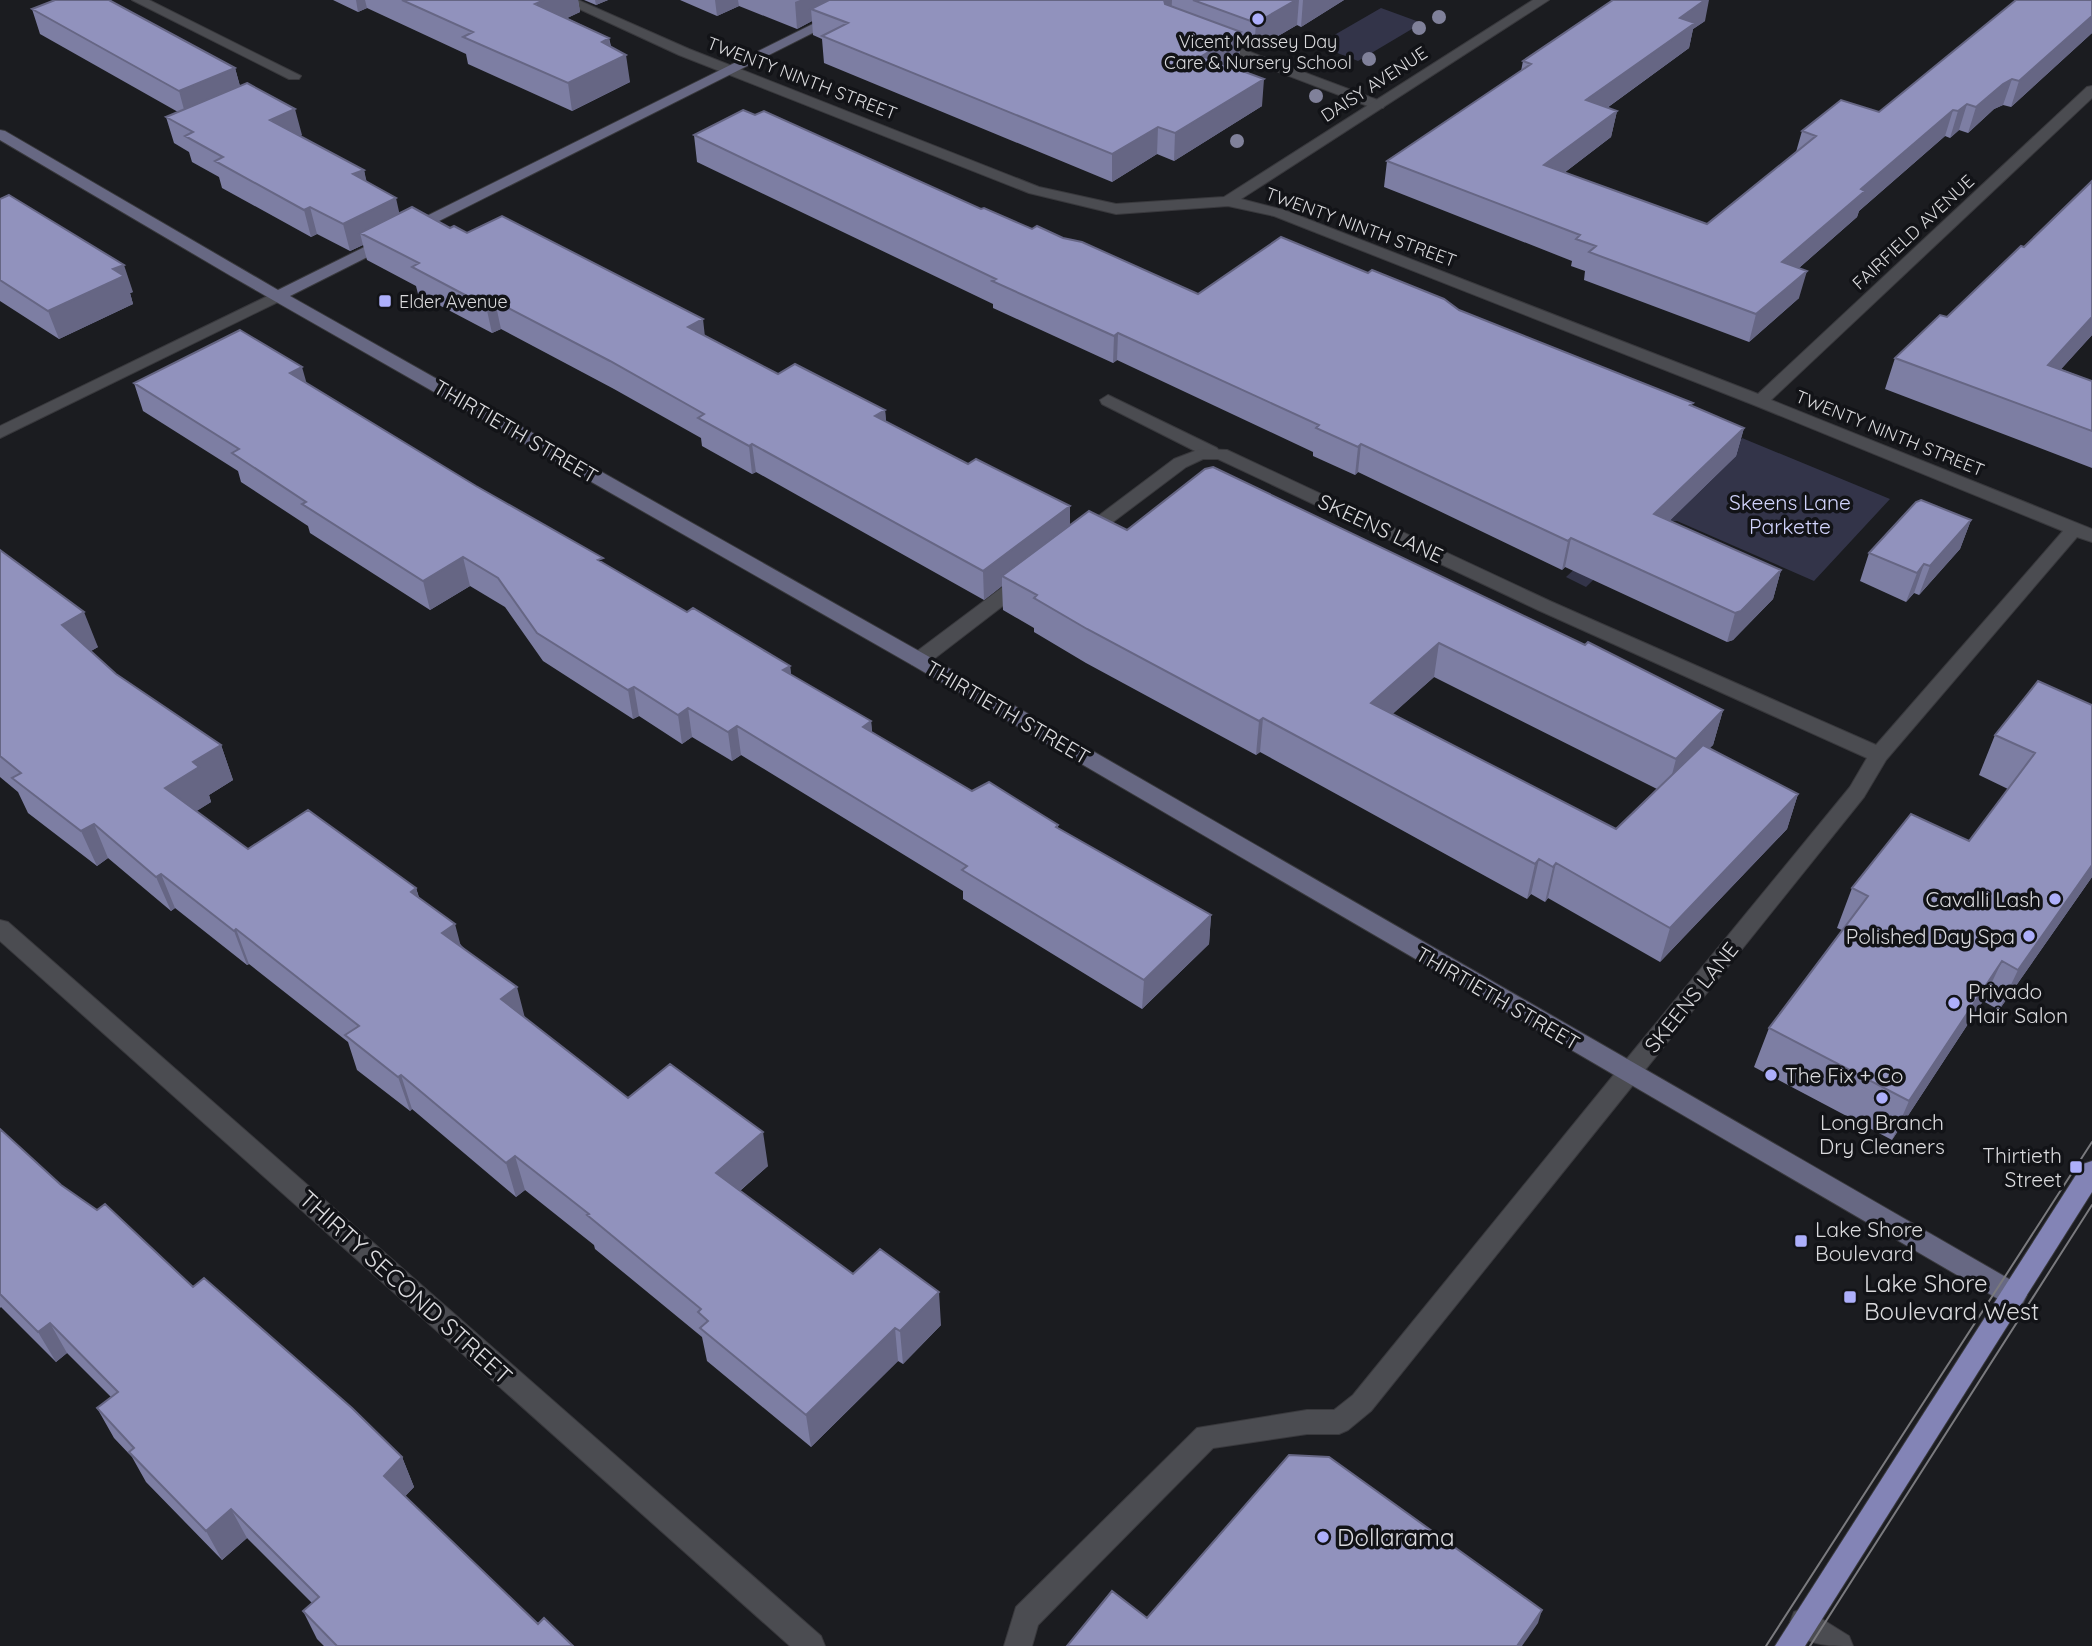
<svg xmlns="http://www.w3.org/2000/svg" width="2092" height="1646" font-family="Quicksand,sans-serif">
<rect width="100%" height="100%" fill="#1b1c20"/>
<path fill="#333449" d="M1381,8L1422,23L1358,61L1317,45Z
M1742,438L1890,499L1814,581L1677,521L1653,522L1586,587L1566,577L1642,506L1673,504Z"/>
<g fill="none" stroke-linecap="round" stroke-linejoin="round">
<g stroke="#39393d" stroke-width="2">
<path id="lane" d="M132,0H149L301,76L299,79H289Z
M1213,38L1383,102L1385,105L1383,108H1373L1208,45L1206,42Z
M1108,395L1217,448L1220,452L1211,457L1205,456L1102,404L1100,400Z
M1629,1064L1637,1066L1641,1073L1637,1080L1371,1411L1348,1430L1339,1434H1307L1213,1448L1038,1625L1032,1646H1004L1016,1607L1197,1428L1307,1410H1334L1353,1395L1621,1066Z"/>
</g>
<g stroke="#39393d" stroke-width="2">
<path id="street" d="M560,0H578L689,49L1039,187L1116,204L1224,197L1533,0H1549L1241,199L1284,210L1758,394L2087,87L2092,86V98L1771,400L2092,529V542L2077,537L1886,760L1864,797L1637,1080L1629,1082L1621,1080L1617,1073L1621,1066L1850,787L1867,758L1538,610L1218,459H1203L1186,467L1089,540H1077L1074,536L1077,532L1174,459L1200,449L1227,450L1552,602L1876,745L2063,531L1754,405L1274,216L1228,206L1116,214L1029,193L679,55Z
M278,291L286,296L284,299L0,438V426Z
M1023,575L1032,581L1030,585L926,665H912L909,660L912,655L1016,577Z
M0,920L8,922L821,1636L825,1646H790L0,941Z
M1804,1608L1849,1636L1853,1646C1828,1646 1801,1646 1790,1622L1794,1612Z"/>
</g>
<g stroke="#39393d" stroke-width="2">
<path id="secondary" d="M861,0H878L290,296L926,655L2023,1287L2027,1295L2023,1303L2014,1306L2005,1303L912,665L231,276L0,140V130L5,131L278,290Z"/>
</g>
<g stroke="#39393d" stroke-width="2">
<path id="primary" d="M2092,1161V1192L1805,1646H1775L2083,1164Z"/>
</g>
<use href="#lane" fill="#4b4c51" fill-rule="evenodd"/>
<use href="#street" fill="#4b4c51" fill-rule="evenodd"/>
<use href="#secondary" fill="#676883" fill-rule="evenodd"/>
<use href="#primary" fill="#8384b6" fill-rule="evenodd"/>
<path stroke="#7a7a7e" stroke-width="2" d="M1766,1646L2092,1142
M1810,1646L2092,1205"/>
</g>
<g fill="#80819a">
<circle cx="1439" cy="17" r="7"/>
<circle cx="1419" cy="28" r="7"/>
<circle cx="1369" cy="59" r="7"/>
<circle cx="1316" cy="96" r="7"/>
<circle cx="1237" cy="141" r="7"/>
</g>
<path fill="#7d7ea3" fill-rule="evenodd" d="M333,0H578L580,12L567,18L609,38L611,46L630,82L572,111L468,64L466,54L367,8L358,12Z
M584,0H608L596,5Z
M680,0H1344L1301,27L1297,25L1254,50L1240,45L1239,59L1229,66L1262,106L1174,161L1157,154L1112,182L824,63L822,39L813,35L812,21L797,29L739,6L717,16Z
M2092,0V33L2011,107L2003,105L1994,109L1968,133L1959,130L1950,138L1945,136L1859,211L1857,217L1799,268V298L1749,342L1584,280L1585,271L1571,266L1572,261L1384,187L1387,161L1521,71L1523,61L1705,21L1693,29L1689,48L1607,108L1617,111L1611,137L1564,173L1707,224L1796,152L1802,131L1879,112Z
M32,9L235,68L240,86L302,135L300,136L364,170L366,182L400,214L467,233L705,336L778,374L885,410L886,422L1070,525L1127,530L1585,645L1723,710L1713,745L1709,748L1798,794L1787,829L1660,962L1548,898L1545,902L1531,894L1527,899L1260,752L1256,755L1086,663L1034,632V628L1003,610L1002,586L984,600L756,472L752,474L702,446L701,438L614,389L501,329L492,333L418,294L416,286L367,260L363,245L350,251L317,234L311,237L222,188L219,177L192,162L189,152L174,143L166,117L178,112L40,34ZM1434,677L1657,789L1616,829L1392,714Z
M694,135L981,209L1198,294L1459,310L1744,428L1736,456L1669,521L1781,570L1773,599L1733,640L1727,642L1565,567L1562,570L1358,472L1355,475L1313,456V452L1117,360L1113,363L993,308V304L697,162Z
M2092,181V335L2061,369L2092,381V468L1885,389L1895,358L1947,317L2024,247Z
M0,199L133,292L130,293L133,304L59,339L0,301Z
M134,383H306L604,564L687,612L790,666L791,675L871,721L872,732L972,791L1058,825V828L1211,915L1209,944L1142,1009L963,899V891L741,755L732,761L692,737L682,744L639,716L633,719L543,661L505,607L470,586L430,610L310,533L308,526L241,482L238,471L143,411Z
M1971,520L1960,549L1919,595L1914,593L1906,602L1860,581L1869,553Z
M0,550L98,647L91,651L116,674L221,745L233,780L209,795L211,802L196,811L248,849L416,888L419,897L525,1018L628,1098L768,1166L740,1191L853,1274L941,1325L903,1364L898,1361L811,1447L707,1361L702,1337L595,1249L594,1245L525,1190L516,1197L412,1109L410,1111L357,1070L348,1042L249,964L247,965L175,908L171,911L108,858L97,866L28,813L18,792L0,777Z
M2038,681L2092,877L1999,1010L1983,1001L1892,1140L1754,1067L1769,1028L1842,930L1837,928L1852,888L1969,841L2008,789L1979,775L1995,735Z
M0,1129L61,1185L193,1287L402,1457L414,1487L405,1496L538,1624L573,1646H324L317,1639L303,1611L312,1603L247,1538L222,1560L146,1482L132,1457L114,1438L97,1408L111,1397L67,1353L56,1362L1,1307L0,1308Z"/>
<path fill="#666684" d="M356,0H365L367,8L358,12Z
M544,0H578L580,12L540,31L535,4Z
M595,0H608L596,5Z
M715,0H738L739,6L717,16Z
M800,0H855L811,9L812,21L797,29L795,2Z
M1163,0H1172L1171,19Z
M1296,0H1299L1297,25L1254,50L1256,23Z
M1303,0H1344L1301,27Z
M1705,0H1709L1705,21L1693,29L1689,48L1582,126L1586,100L1680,18Z
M2092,16V33L2011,107L2019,81Z
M1241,32L1239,59L1200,83L1202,56Z
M609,38L613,62L626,55L630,82L572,111L568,83L602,42Z
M235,68L242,94L186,117L179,91Z
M1264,79L1262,106L1174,161L1175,133Z
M2012,79L2003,105L1994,109L1968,133L1976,107L2003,84Z
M1967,104L1959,130L1950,138L1958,111Z
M295,109L302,135L277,146L270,120Z
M1953,110L1945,136L1859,211L1857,217L1775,289L1782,262L1861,189Z
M1617,111L1611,137L1539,192L1544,165Z
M1158,127L1157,154L1112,182V154Z
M364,170L370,196L353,174Z
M396,198L402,225L360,233L363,245L350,251L343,224Z
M310,207L317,234L311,237L304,210Z
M124,265L133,292L130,293L133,304L59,339L48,311L113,269Z
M1807,271L1799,298L1749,342L1756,314Z
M495,301L501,329L492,333L486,306Z
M2092,317V335L2037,396L2048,365Z
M703,319L706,346L688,327Z
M1118,333L1117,360L1113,363L1114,336Z
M302,367L310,395L290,373Z
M885,410L887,438L875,416Z
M1744,428L1736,456L1647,543L1654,514Z
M752,444L756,472L752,474L749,446Z
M1361,444L1358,472L1355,475L1358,447Z
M1070,506V535L1002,576V586L984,600L983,571Z
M1971,520L1960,549L1919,595L1930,566Z
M1571,538L1565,567L1562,570L1568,541Z
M463,557L470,586L430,610L423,581Z
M1924,564L1914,593L1906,602L1917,573Z
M1781,570L1773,599L1733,640L1727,642L1735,613Z
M84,612L98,647L76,659L62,625Z
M1439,643L1434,677L1366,738L1371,703Z
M790,666L793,694L783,670Z
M634,687L639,716L633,719L628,690Z
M688,708L692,737L682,744L678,715Z
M1723,710L1713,745L1667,794L1676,759Z
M1263,718L1260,752L1256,755L1259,721Z
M871,721L873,749L863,727Z
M737,726L741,755L732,761L728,732Z
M221,745L233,780L209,795L211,802L178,823L165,788L193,762Z
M1798,794L1787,829L1660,962L1670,928Z
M94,824L108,858L97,866L81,831Z
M1539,859L1531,894L1527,899L1535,864Z
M1556,863L1548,898L1545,902L1553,867Z
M2092,865V877L1999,1010L2018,970Z
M161,874L175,908L171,911L156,877Z
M416,888L426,923L411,892Z
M1211,915L1209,944L1142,1009L1144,980Z
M455,924L464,958L442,933Z
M236,929L249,964L247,965L234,931Z
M2002,961L1983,1001L1892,1140L1909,1101Z
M517,987L526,1022L501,999Z
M401,1075L412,1109L410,1111L398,1077Z
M763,1132L768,1166L722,1206L716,1173Z
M515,1156L525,1190L516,1197L506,1163Z
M939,1292L941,1325L903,1364L900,1331Z
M50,1323L67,1353L56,1362L38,1332Z
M895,1328L898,1361L811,1447L806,1415Z
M402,1457L414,1487L397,1505L384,1476Z
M231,1509L247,1538L222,1560L206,1531Z
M1542,1610L1538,1623L1522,1646H1517Z"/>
<path fill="#9192bd" stroke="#666684" stroke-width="2" d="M55,0H109L235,68L179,91L32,9Z
M402,0H544L535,4L609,38L602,42L626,55L568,83L463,37L473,32Z
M829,0H1164L1165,4L1241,32L1202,56L1264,79L1175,133L1158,127L1112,154L822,36L848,23L811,9Z
M1193,0H1296L1256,23Z
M1613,0H1705L1680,18L1695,23L1586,100L1617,111L1544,165L1707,224L1816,136L1802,131L1841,100L1879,112L2016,0H2092V16L2019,81L2012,79L2003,84L1976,107L1967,104L1958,111L1953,110L1861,189L1865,191L1782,262L1807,271L1756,314L1589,252L1596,246L1576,239L1580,235L1387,161L1531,64L1523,61Z
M247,83L295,109L270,120L364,170L353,174L396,198L343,224L310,207L304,210L215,161L223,157L185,136L193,132L166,117Z
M743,110L755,115L764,111L981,209L984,208L1032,229L1037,226L1063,238L1082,242L1198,294L1281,237L1368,273L1372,270L1444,299L1459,310L1693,403L1690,405L1744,428L1654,514L1781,570L1741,611L1735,613L1571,538L1568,541L1361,444L1358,447L1316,428L1319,425L1118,333L1114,336L992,281L996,279L694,135Z
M2092,181V317L2048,365L2092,381V431L1895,358L1940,315L1947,317L2021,246L2024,247Z
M9,195L124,265L113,269L124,276L48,311L0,280V199Z
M412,207L450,228L454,226L467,233L502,216L703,319L688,327L778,374L795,364L885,410L875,416L968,464L976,459L1070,506L983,571L752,444L749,446L698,418L704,414L610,361L495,301L486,306L412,267L419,263L360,233Z
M240,330L302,367L290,373L476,486L603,558L598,560L687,612L693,608L790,666L783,670L871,721L863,727L972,791L989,782L1058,825L1056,827L1211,915L1144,980L962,870L967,866L737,726L728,732L688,708L678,715L634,687L628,690L537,633L498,578L463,557L423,581L302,504L306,502L232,453L239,449L134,383Z
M1213,467L1585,645L1588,642L1723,710L1676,759L1439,643L1371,703L1616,829L1703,745L1798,794L1670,928L1556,863L1553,867L1539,859L1535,864L1263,718L1259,721L1087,629L1034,598L1037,595L1002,576L1089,511L1127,530L1205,469Z
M1921,500L1971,520L1930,566L1924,564L1917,573L1869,553L1916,502Z
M0,550L84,612L62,625L116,674L221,745L193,762L199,767L165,788L248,849L308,810L416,888L411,892L455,924L442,933L517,987L501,999L628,1098L670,1064L763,1132L716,1173L853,1274L880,1249L939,1292L900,1331L895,1328L806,1415L700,1328L708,1321L698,1312L701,1309L587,1215L589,1214L515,1156L506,1163L401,1075L398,1077L345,1035L359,1026L236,929L234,931L161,874L156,877L94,824L81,831L12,778L21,773L0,756Z
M2038,681L2092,705V865L2018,970L2002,961L1909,1101L1769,1028L1868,896L1852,888L1911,814L1969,841L2035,753L1995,735Z
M0,1129L61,1185L97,1210L105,1204L193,1287L204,1278L352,1408L402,1457L384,1476L538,1624L544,1618L573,1646H337L303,1611L319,1597L231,1509L206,1531L129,1452L134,1448L97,1408L118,1392L50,1323L38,1332L0,1294Z
M1289,1455L1329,1457L1542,1610L1517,1646H1067L1112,1591L1147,1618Z"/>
<g fill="#adaffb" stroke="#121317" stroke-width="2.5">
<circle cx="1258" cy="19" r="7"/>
<rect x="378" y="294" width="14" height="14" rx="3.5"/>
<circle cx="2055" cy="899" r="7"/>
<circle cx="2029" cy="936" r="7"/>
<circle cx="1954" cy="1003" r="7"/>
<circle cx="1771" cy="1075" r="7"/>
<circle cx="1882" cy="1098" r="7"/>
<rect x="2069" y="1160" width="14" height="14" rx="3.5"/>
<rect x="1794" y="1234" width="14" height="14" rx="3.5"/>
<rect x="1843" y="1290" width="14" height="14" rx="3.5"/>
<circle cx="1323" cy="1537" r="7"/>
</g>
<g text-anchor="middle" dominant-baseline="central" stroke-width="7" stroke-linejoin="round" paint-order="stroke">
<g font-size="18" fill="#dadadd" stroke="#121317">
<text x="1258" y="41">Vicent Massey Day<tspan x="1258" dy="21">Care &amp; Nursery School</tspan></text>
<text x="399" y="301" text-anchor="start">Elder Avenue</text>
</g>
<g font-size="18" fill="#dadadd" stroke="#121317">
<text transform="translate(802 78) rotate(21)">TWENTY NINTH STREET</text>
<text transform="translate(1374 84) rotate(-33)">DAISY AVENUE</text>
<text transform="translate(1361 227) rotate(20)">TWENTY NINTH STREET</text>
<text transform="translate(1913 232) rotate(-43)">FAIRFIELD AVENUE</text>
<text transform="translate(1890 433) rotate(22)">TWENTY NINTH STREET</text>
</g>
<g font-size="21" fill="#dadadd" stroke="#121317">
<text transform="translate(516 431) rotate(30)">THIRTIETH STREET</text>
<text transform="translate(1381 528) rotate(25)">SKEENS LANE</text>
<text transform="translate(1008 712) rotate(30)">THIRTIETH STREET</text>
<text transform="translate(1691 997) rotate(-51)">SKEENS LANE</text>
<text transform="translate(1498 998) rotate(30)">THIRTIETH STREET</text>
</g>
<g font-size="21" fill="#d2d4fd" stroke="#121317">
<text x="1790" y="502">Skeens Lane<tspan x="1790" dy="24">Parkette</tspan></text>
</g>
<g font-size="21" fill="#dadadd" stroke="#121317" text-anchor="end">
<text x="2041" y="899">Cavalli Lash</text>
<text x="2015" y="936">Polished Day Spa</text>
<text x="1968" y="991" text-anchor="start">Privado<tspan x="1968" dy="24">Hair Salon</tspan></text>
<text x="1785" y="1075" text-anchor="start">The Fix + Co</text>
<text x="1882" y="1122" text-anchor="middle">Long Branch<tspan x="1882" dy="24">Dry Cleaners</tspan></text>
<text x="2062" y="1155">Thirtieth<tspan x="2062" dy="24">Street</tspan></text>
<text x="1815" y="1229" text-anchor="start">Lake Shore<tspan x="1815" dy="24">Boulevard</tspan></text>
</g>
<g font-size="24" fill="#dadadd" stroke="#121317" text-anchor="start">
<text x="1864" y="1283">Lake Shore<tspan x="1864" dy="28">Boulevard West</tspan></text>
<text x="1337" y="1537">Dollarama</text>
</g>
<g font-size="24" fill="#dadadd" stroke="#121317">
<text transform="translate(406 1287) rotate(42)">THIRTY SECOND STREET</text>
</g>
</g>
</svg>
